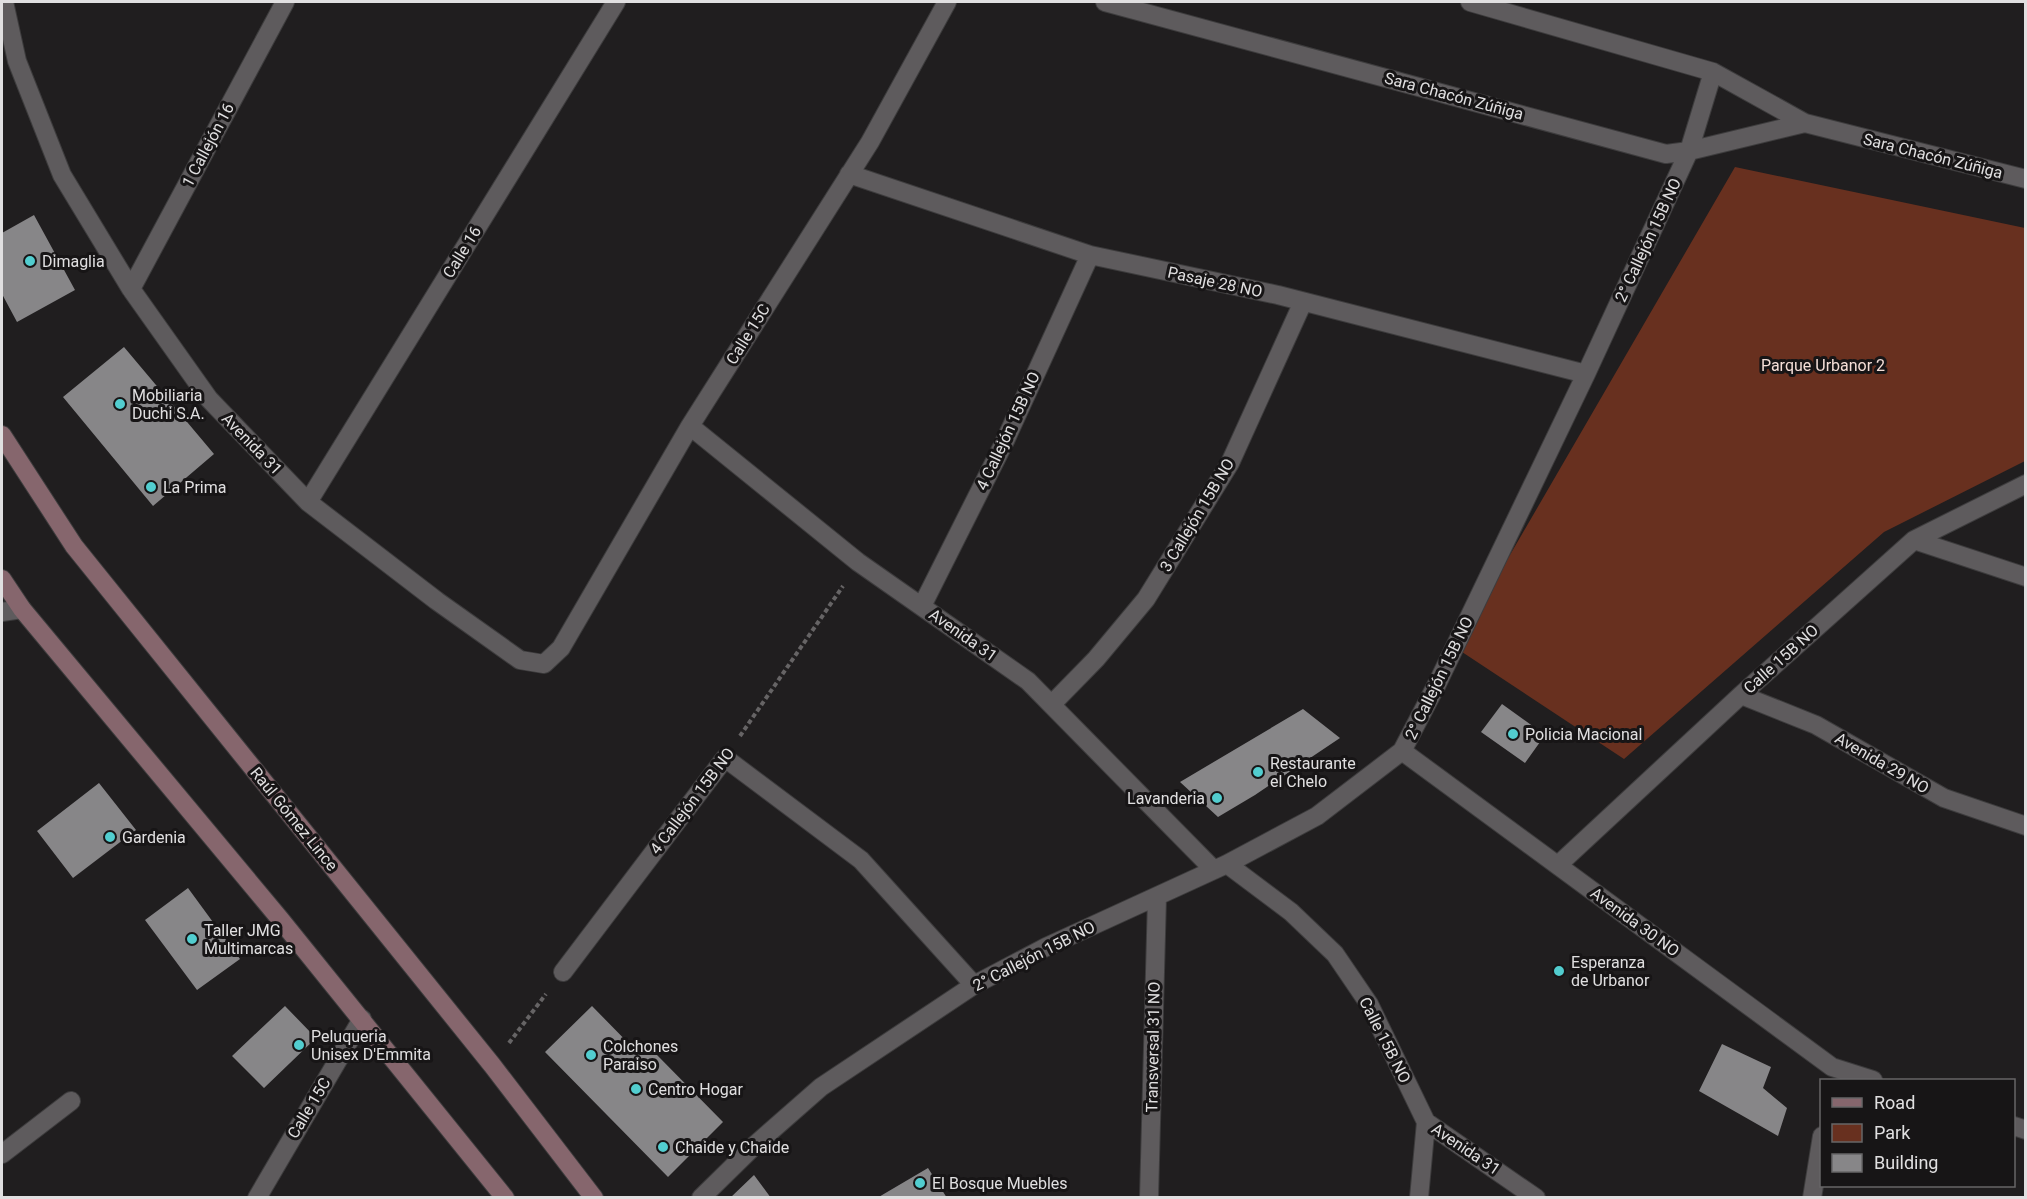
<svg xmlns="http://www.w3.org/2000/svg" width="2027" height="1199" font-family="Roboto,sans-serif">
<rect width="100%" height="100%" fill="#201e1f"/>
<path fill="#68301f" d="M1735,167L2025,228V461L1884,532L1624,759L1456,648Z"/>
<path fill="#878688" d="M34,215L75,290L17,322L2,294V233Z
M124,347L214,454L153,506L63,397Z
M1502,704L1545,735L1525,763L1481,732Z
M1303,709L1340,738L1255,795L1218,817L1180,782Z
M99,783L136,830L73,878L37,831Z
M188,888L240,959L197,990L145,920Z
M285,1006L316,1038L264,1088L232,1056Z
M592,1006L640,1055H657L723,1122L668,1177L545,1052Z
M1722,1044L1771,1067L1763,1088L1787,1108L1778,1136L1699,1091Z
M928,1168L947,1198H877Z
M754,1175L771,1198H730Z"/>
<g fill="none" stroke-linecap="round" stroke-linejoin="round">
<g stroke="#3d3c3d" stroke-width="20">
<path id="street" d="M4,2L17,61L62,175L131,289L209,399L308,502L437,601L520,660L544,664L561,648L690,426L870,142L947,2
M1105,2L1666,154L1689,151L1805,123
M1470,2L1713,72L1805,123L2026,179
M849,174L1090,255L1278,295L1586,374
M131,289L285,2
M690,426L858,562L1028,681L1214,870
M308,502L616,2
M1914,540L2026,577
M922,606L1004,443L1090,255
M2,612L22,609
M1741,695L1816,725L1944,798L2026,826
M1052,704L1096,659L1146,599L1230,463L1303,302
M1402,751L1832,1067L1873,1080
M1227,864L1291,912L1335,954L1369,1004L1426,1122L1419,1198
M1558,865L1741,695L1914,540L2026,484
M563,972L725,758L861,860L974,985
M1426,1122L1536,1198
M2014,1126L2026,1130
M2,1154L71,1101
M257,1198L362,1019
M701,1198L755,1145L821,1087L974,985L1046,947L1227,864L1317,816L1402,751L1437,684L1586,374L1689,151L1713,72
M1149,1198L1157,897
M1812,1198L1822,1136"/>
</g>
<g stroke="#3d3c3d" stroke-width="20">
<path id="secondary" d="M2,435L74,546L492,1065L594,1198
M2,579L22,609L280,919L505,1198"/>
</g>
<path stroke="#666465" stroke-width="4" stroke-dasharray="4.5 3" stroke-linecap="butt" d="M740,736L843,586
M509,1043L546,994"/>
<use href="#street" stroke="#5e5b5d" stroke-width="18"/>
<use href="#secondary" stroke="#86666d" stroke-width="18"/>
</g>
<g fill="#52cdcf" stroke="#171516" stroke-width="2">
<circle cx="30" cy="261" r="6"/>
<circle cx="120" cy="404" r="6"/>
<circle cx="151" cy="487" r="6"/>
<circle cx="1513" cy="734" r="6"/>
<circle cx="1258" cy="772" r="6"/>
<circle cx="1217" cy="798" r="6"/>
<circle cx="110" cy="837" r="6"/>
<circle cx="192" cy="939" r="6"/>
<circle cx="1559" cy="971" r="6"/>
<circle cx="299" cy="1045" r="6"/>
<circle cx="591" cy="1055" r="6"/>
<circle cx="636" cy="1089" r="6"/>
<circle cx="663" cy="1147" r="6"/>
<circle cx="920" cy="1183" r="6"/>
</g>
<g text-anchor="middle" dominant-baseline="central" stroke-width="6" stroke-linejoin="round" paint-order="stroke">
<g font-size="16" fill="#e0dfe0" stroke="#171516">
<text transform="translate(1454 96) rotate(15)">Sara Chacón Zúñiga</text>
<text transform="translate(208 145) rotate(-62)">1 Callejón 16</text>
<text transform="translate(1933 156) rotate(14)">Sara Chacón Zúñiga</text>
<text transform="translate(1648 240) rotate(-65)">2° Callejón 15B NO</text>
<text transform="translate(462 252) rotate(-58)">Calle 16</text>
<text transform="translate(1215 282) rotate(12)">Pasaje 28 NO</text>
<text transform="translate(748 334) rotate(-58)">Calle 15C</text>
<text transform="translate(1008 431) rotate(-65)">4 Callejón 15B NO</text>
<text transform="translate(252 444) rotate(46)">Avenida 31</text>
<text transform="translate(1197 515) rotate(-59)">3 Callejón 15B NO</text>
<text transform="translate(963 635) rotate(35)">Avenida 31</text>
<text transform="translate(1781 659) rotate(-42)">Calle 15B NO</text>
<text transform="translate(1439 678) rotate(-64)">2° Callejón 15B NO</text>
<text transform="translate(1882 763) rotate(30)">Avenida 29 NO</text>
<text transform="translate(692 801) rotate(-53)">4 Callejón 15B NO</text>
<text transform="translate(294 819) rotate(51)">Raúl Gómez Lince</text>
<text transform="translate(1635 922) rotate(36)">Avenida 30 NO</text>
<text transform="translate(1034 956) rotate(-27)">2° Callejón 15B NO</text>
<text transform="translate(1385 1040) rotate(63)">Calle 15B NO</text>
<text transform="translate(1153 1047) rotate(-89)">Transversal 31 NO</text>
<text transform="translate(309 1108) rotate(-59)">Calle 15C</text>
<text transform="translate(1466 1149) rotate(34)">Avenida 31</text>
</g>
<g font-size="16" fill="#e0dfe0" stroke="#171516" text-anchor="start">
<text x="42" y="261">Dimaglia</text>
<text x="132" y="395">Mobiliaria<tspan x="132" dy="18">Duchi S.A.</tspan></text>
<text x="163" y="487">La Prima</text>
<text x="1525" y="734">Policia Macional</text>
<text x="1270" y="763">Restaurante<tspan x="1270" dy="18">el Chelo</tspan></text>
<text x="1205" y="798" text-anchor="end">Lavanderia</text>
<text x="122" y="837">Gardenia</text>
<text x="204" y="930">Taller JMG<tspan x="204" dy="18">Multimarcas</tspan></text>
<text x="1571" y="962">Esperanza<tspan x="1571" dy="18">de Urbanor</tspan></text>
<text x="311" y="1036">Peluqueria<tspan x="311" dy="18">Unisex D'Emmita</tspan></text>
<text x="603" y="1046">Colchones<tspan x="603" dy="18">Paraiso</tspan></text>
<text x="648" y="1089">Centro Hogar</text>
<text x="675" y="1147">Chaide y Chaide</text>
<text x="932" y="1183">El Bosque Muebles</text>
</g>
<g font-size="16" fill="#f4ded7" stroke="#171516">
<text x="1823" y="365">Parque Urbanor 2</text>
</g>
</g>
<rect width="2027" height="1199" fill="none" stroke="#e0dfe0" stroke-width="6"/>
<rect x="1820" y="1079" width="195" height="108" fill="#171516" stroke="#676667" stroke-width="1.5"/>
<rect x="1832" y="1098" width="30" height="9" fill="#86666d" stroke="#676667" stroke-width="1.5"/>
<text x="1874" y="1109" font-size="18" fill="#e0dfe0">Road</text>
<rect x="1832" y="1124" width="30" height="18" fill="#68301f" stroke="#676667" stroke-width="1.5"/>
<text x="1874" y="1139" font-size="18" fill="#e0dfe0">Park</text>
<rect x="1832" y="1154" width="30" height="18" fill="#878688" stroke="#676667" stroke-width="1.5"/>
<text x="1874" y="1169" font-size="18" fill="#e0dfe0">Building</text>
</svg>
